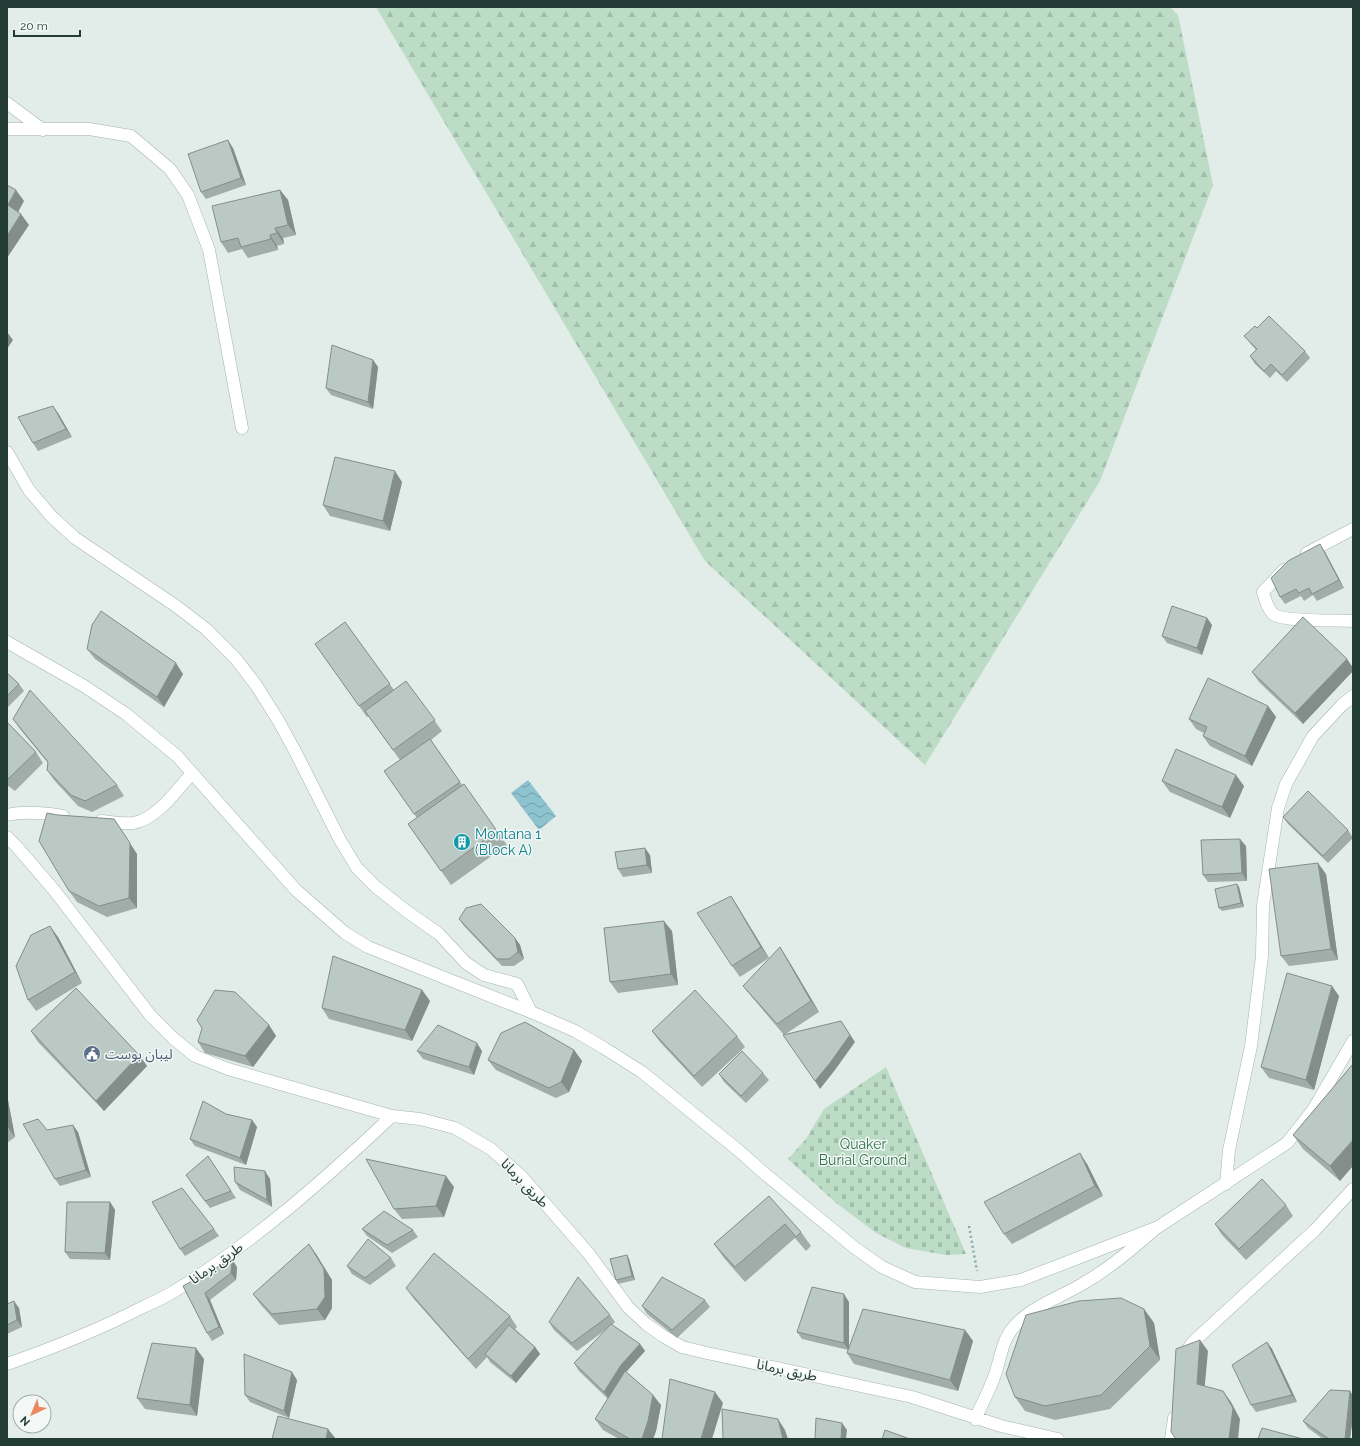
<svg xmlns="http://www.w3.org/2000/svg" width="1360" height="1446" font-family="Raleway,'Noto Sans Arabic',sans-serif">
<defs>
<pattern id="forest-firs" width="22" height="20" patternUnits="userSpaceOnUse"><rect width="22" height="20" fill="#bcdcc6"/><path d="M5 1l3.5 6h-7zM16 11l3.5 6h-7z" fill="#a1beab"/></pattern>
<pattern id="cemetery-stones" width="16" height="16" patternUnits="userSpaceOnUse"><rect width="16" height="16" fill="#bcdcc6"/><path d="M2 7V4a2 2 0 0 1 4 0v3zM10 15v-3a2 2 0 0 1 4 0v3z" fill="#a1beab"/></pattern>
<pattern id="water-waves" width="16" height="10" patternUnits="userSpaceOnUse"><rect width="16" height="10" fill="#8dc2cf"/><path d="M0 5q4-4 8 0t8 0" fill="none" stroke="#739fa9"/></pattern>
</defs>
<rect width="100%" height="100%" fill="#e2ece8"/>
<path fill="url(#forest-firs)" d="M376,7H1170L1178,15L1213,185L1100,481L925,765L705,561Z"/>
<path fill="url(#cemetery-stones)" d="M886,1067L966,1254L946,1255L906,1248L876,1233L835,1202L788,1159L806,1139L824,1109Z"/>
<path fill="url(#water-waves)" d="M528,780L556,816L539,830L511,793Z"/>
<g fill="none" stroke-linecap="round" stroke-linejoin="round">
<g stroke="#a5b4af" stroke-width="13">
<path id="minor" d="M7,103L43,130
M7,129H89L131,136L170,169L188,195L209,250L242,428
M7,452L29,490L51,516L75,538L176,606L206,629L236,659L256,685L278,720L296,753L340,840L357,868L376,887L405,910L439,934L466,963L484,975L517,984L531,1012
M1307,553L1353,529
M1284,570L1263,592C1265,600 1267,607 1273,614C1282,622 1338,620 1353,621
M7,815C25,811 45,813 63,816
M101,821C112,822 122,824 133,823C156,820 177,790 192,773
M7,837L17,847L54,890L150,1015L174,1039L195,1056L228,1069L392,1116
M1226,1184L1229,1150L1251,1046L1262,956L1263,905L1278,808L1286,784L1313,736L1342,705L1353,696
M1184,1355L1193,1342L1315,1230L1353,1189
M7,1364C53,1348 98,1330 141,1308C152,1303 163,1298 173,1292C253,1243 324,1180 392,1116L420,1119L455,1128L491,1149L522,1177L589,1254L628,1307L646,1324L663,1336L682,1347L707,1353L912,1397L1001,1426L1058,1439
M975,1419C981,1406 988,1393 993,1380C1000,1363 1001,1343 1012,1329C1030,1306 1060,1298 1084,1283C1110,1268 1132,1249 1155,1229
M1171,1439L1174,1418"/>
</g>
<g stroke="#a1b7b0" stroke-width="13">
<path id="secondary" d="M7,642L84,686L126,714L177,756L296,890L345,933L368,947L450,980L531,1012L575,1031L604,1048L642,1072L738,1150L765,1174L855,1248L882,1267L915,1282L980,1287L1021,1280L1158,1227L1287,1143L1313,1110L1353,1041"/>
</g>
<path stroke="#84aea3" stroke-width="2.5" stroke-dasharray="2 3" stroke-linecap="butt" d="M969,1226L977,1271"/>
<use href="#minor" stroke="#fff" stroke-width="12"/>
<use href="#secondary" stroke="#fff" stroke-width="12"/>
</g>
<path fill="#a1ada9" d="M233,148L246,185L206,199L201,192Z
M280,190L288,200L296,235L283,238L284,244L277,246L278,250L248,258L242,249L228,253L221,242Z
M1257,328L1305,351L1310,358L1287,382L1276,371L1270,378L1255,364L1250,356L1256,350L1244,336Z
M373,360L378,367L373,409L331,395L326,388Z
M58,413L72,437L38,451L33,443Z
M402,482L390,531L330,516L323,505Z
M1325,552L1344,588L1317,601L1313,595L1304,601L1301,596L1285,604L1280,597Z
M1207,618L1212,625L1202,655L1167,643L1162,636Z
M345,622L394,690L406,681L442,731L431,740L462,785L464,784L507,845L451,885L408,824L417,818L384,771L400,760L368,716L367,717L315,644Z
M87,649L183,674L164,707L95,659Z
M1347,659L1353,668V671L1303,724L1259,682L1252,672Z
M7,673L19,684L24,691L8,707L7,706Z
M1268,706L1276,717L1252,766L1210,746L1203,736L1204,733L1196,729L1189,719Z
M13,719L117,785L124,796L92,812L78,806L54,780L47,770L48,763L20,729Z
M7,722L36,752L43,763L15,791L7,785Z
M1162,781L1244,786L1230,818L1170,792Z
M58,815L114,819L137,854V908L107,917L77,902L69,891Z
M1283,817L1348,830L1353,838L1328,863L1288,824Z
M1246,846L1247,881L1208,882L1203,875Z
M650,855L652,873L623,877L618,869Z
M1326,874L1338,960L1289,966L1281,956Z
M1237,884L1239,887L1244,907L1222,911L1219,908Z
M731,896L738,907L769,958L740,977L732,966Z
M459,919L515,938L520,945L524,959L514,966H502L464,926Z
M672,931L678,985L618,993L610,982Z
M58,937L82,983L36,1011L28,1000Z
M787,958L819,1012L784,1035L751,996L743,986Z
M422,990L430,1001L412,1041L329,1019L322,1008Z
M1339,996L1314,1090L1269,1078L1261,1067Z
M269,1025L276,1036L253,1067L205,1053L198,1042Z
M31,1031L139,1055L147,1066L104,1111L38,1042Z
M652,1031L737,1036L745,1047L702,1087L660,1042Z
M574,1050L582,1061L569,1092L556,1098L496,1070L488,1060Z
M417,1051H482L474,1075L423,1059Z
M1353,1064L1340,1181L1303,1149L1293,1135Z
M763,1073L769,1080L746,1103L724,1082L719,1074Z
M7,1095L15,1137L7,1143Z
M226,1114L252,1120L257,1127L246,1165L195,1146L190,1139Z
M47,1130L78,1132L91,1177L60,1186L55,1179Z
M208,1156L236,1198L210,1208L191,1183Z
M1087,1164L1103,1196L1012,1244L1004,1234Z
M270,1179L272,1207L240,1190L235,1182Z
M454,1187L444,1217L402,1219L394,1209Z
M769,1196L801,1232L811,1246L806,1251L795,1238L745,1282L724,1258L714,1244Z
M110,1202L115,1210L110,1260L70,1259L65,1252Z
M1286,1205L1293,1216L1246,1260L1222,1235L1215,1224Z
M214,1229L219,1236L185,1256L180,1249Z
M362,1229L413,1230L418,1237L392,1253L367,1236Z
M316,1254L332,1280V1308L325,1320L279,1325L261,1305L253,1294Z
M627,1255L629,1259L635,1280L618,1284L616,1280Z
M391,1258L396,1266L370,1285L352,1274L347,1266Z
M237,1267L236,1280L210,1300L224,1334L212,1341L207,1333L183,1286Z
M406,1288L510,1316L517,1327L515,1329L535,1347L540,1354L516,1383L490,1362L487,1357L476,1369L414,1299Z
M705,1300L710,1307L677,1338L647,1314L642,1306Z
M849,1302V1347L965,1330L973,1341L958,1391L854,1364L847,1353L848,1350L802,1339L797,1332Z
M7,1304L19,1308L22,1327L7,1334Z
M1144,1309L1154,1323L1160,1360L1110,1409L1055,1420L1025,1411L1015,1397Z
M610,1315L615,1322L612,1325L640,1344L645,1351L626,1372L661,1405L656,1431L653,1439H619L603,1430L595,1419L608,1399L579,1371L574,1363L608,1328L577,1351L554,1330L549,1322Z
M1267,1342L1272,1349L1297,1402L1256,1412L1251,1405Z
M204,1359L197,1416L145,1409L137,1398Z
M297,1380L289,1418L250,1402L245,1395Z
M1350,1391L1353,1396V1416L1350,1439H1323L1308,1428L1303,1421Z"/>
<path fill="#838d89" d="M228,140L233,148L246,185L241,178Z
M16,190L24,201L16,216L8,205Z
M280,190L288,200L296,235L288,225Z
M21,214L29,225L7,258V236Z
M275,228L283,238L284,244L277,233Z
M270,235L277,246L278,250L271,239Z
M7,332L13,340L7,349Z
M373,360L378,367L373,409L368,402Z
M53,406L58,413L72,437L66,429Z
M395,471L402,482L390,531L383,521Z
M1320,544L1325,552L1344,588L1339,580Z
M1207,618L1212,625L1202,655L1197,648Z
M1347,659L1353,668V671L1303,724L1295,713Z
M176,663L183,674L164,707L157,697Z
M1268,706L1276,717L1252,766L1245,756Z
M1236,775L1244,786L1230,818L1222,807Z
M114,819L137,854V908L129,898Z
M1240,839L1246,846L1247,881L1242,873Z
M645,848L650,855L652,873L647,865Z
M1318,863L1326,874L1338,960L1331,949Z
M1237,884L1239,887L1244,907L1241,903Z
M731,896L738,907L769,958L761,947Z
M664,921L672,931L678,985L671,974Z
M50,926L58,937L82,983L75,972Z
M515,938L520,945L524,959L518,952Z
M780,947L787,958L819,1012L811,1001Z
M1332,986L1339,996L1314,1090L1306,1080Z
M422,990L430,1001L412,1041L405,1030Z
M841,1021L855,1042L835,1070L820,1089L815,1081Z
M269,1025L276,1036L253,1067L245,1056Z
M477,1043L482,1051L474,1075L469,1067Z
M574,1050L582,1061L569,1092L561,1082Z
M139,1055L147,1066L104,1111L96,1101Z
M7,1095L15,1137L7,1126Z
M252,1120L257,1127L246,1165L240,1158Z
M73,1125L78,1132L91,1177L86,1170Z
M1353,1140V1166L1340,1181L1330,1166Z
M1080,1153L1087,1164L1103,1196L1095,1186Z
M265,1171L270,1179L272,1207L267,1200Z
M446,1176L454,1187L444,1217L436,1206Z
M110,1202L115,1210L110,1260L105,1253Z
M309,1244L316,1254L332,1280V1308L325,1320L317,1309Z
M627,1255L629,1259L635,1280L632,1276Z
M232,1259L237,1267L236,1280L231,1273Z
M205,1293L210,1300L224,1334L219,1327Z
M844,1294L849,1302V1351L844,1343Z
M14,1301L19,1308L22,1327L17,1320Z
M1144,1309L1154,1323L1160,1360L1150,1346Z
M965,1330L973,1341L958,1391L950,1380Z
M1200,1340L1208,1351L1204,1394L1197,1384Z
M1267,1342L1272,1349L1297,1402L1292,1395Z
M640,1344L645,1351L626,1372L609,1399L604,1392L621,1365Z
M535,1347L540,1354L516,1383L511,1376Z
M196,1348L204,1359L197,1416L190,1405Z
M292,1372L297,1380L289,1418L284,1411Z
M1223,1391L1231,1402L1240,1419L1238,1439H1229Z
M1350,1391L1353,1396V1416L1350,1439H1345Z
M715,1392L723,1403L712,1439H701Z
M653,1395L661,1405L656,1431L653,1439H642Z
M778,1419L785,1430L788,1439H783Z
M842,1423L847,1430L846,1439H841Z
M328,1429L336,1439H326Z"/>
<path fill="#bbc9c4" stroke="#838d89" d="M228,140L241,178L201,192L188,154Z
M7,185L16,190L8,205L21,214L7,236Z
M280,190L288,225L275,228L277,233L270,235L271,239L241,247L238,238L221,242L212,206Z
M1269,316L1305,351L1282,375L1271,364L1264,371L1250,356L1257,349L1244,336L1255,326L1257,328Z
M332,345L373,360L368,402L326,388Z
M53,406L66,429L33,443L18,417Z
M335,457L395,471L383,521L323,505Z
M1320,544L1339,580L1312,594L1309,588L1299,593L1296,589L1280,597L1271,578L1288,561Z
M1172,606L1207,618L1197,648L1162,636Z
M101,611L176,663L157,697L87,649L92,625Z
M1303,617L1347,659L1295,713L1252,672Z
M345,622L390,684L359,706L315,644Z
M7,673L19,684L7,696Z
M1208,678L1268,706L1245,756L1203,736L1207,727L1189,719Z
M406,681L435,720L393,750L365,711Z
M30,690L117,785L85,801L71,795L47,770L48,762L13,719Z
M7,722L36,752L7,780Z
M430,739L460,782L414,814L384,771Z
M1176,749L1236,775L1222,807L1162,781Z
M464,784L497,831L441,871L408,824Z
M1308,791L1348,830L1323,856L1283,817Z
M47,813L58,815L114,819L130,843L129,898L99,906L69,891L39,841Z
M1240,839L1242,873L1203,875L1201,840Z
M645,848L647,865L618,869L615,852Z
M1318,863L1331,949L1281,956L1269,869Z
M1237,884L1241,903L1219,908L1215,889Z
M731,896L761,947L732,966L697,913Z
M481,904L515,938L518,952L509,959H497L459,919L466,908Z
M664,921L671,974L610,982L604,928Z
M50,926L75,972L28,1000L16,966L31,935Z
M780,947L811,1001L777,1024L743,986Z
M333,956L422,990L405,1030L322,1008Z
M1287,973L1332,986L1306,1080L1261,1067Z
M76,988L139,1055L96,1101L31,1031Z
M215,990L235,992L269,1025L245,1056L198,1042L202,1028L197,1020Z
M695,990L737,1036L694,1076L652,1031Z
M841,1021L850,1035L830,1063L815,1081L783,1035Z
M525,1022L574,1050L561,1082L549,1088L488,1060L501,1033Z
M438,1025L477,1043L469,1067L417,1051Z
M742,1051L763,1073L741,1096L719,1074Z
M1353,1064V1140L1330,1166L1293,1135Z
M203,1101L226,1114L252,1120L240,1158L190,1139Z
M38,1119L47,1130L73,1125L86,1170L55,1179L23,1124Z
M1080,1153L1095,1186L1004,1234L984,1202Z
M208,1156L231,1191L205,1201L186,1175Z
M366,1159L446,1176L436,1206L394,1209Z
M234,1167L265,1171L267,1200L235,1182Z
M1262,1179L1286,1205L1239,1249L1215,1224Z
M182,1188L214,1229L180,1249L152,1202Z
M769,1196L801,1232L796,1237L785,1224L735,1267L714,1244Z
M67,1202H110L105,1253L65,1252Z
M384,1211L413,1230L387,1245L362,1229Z
M368,1239L391,1258L365,1278L347,1266Z
M309,1244L324,1269L325,1297L317,1309L272,1314L253,1294Z
M434,1253L510,1316L468,1359L406,1288Z
M627,1255L632,1276L616,1280L610,1259Z
M232,1259L231,1273L205,1293L219,1327L207,1333L183,1286Z
M578,1277L610,1315L572,1343L549,1322Z
M662,1277L705,1300L672,1330L642,1306Z
M812,1287L844,1294V1343L797,1332Z
M1121,1298L1144,1309L1150,1346L1101,1395L1045,1406L1015,1397L1006,1374L1026,1315L1079,1301Z
M14,1301L17,1320L7,1325V1304Z
M863,1309L965,1330L950,1380L847,1353Z
M611,1324L640,1344L621,1365L604,1392L574,1363Z
M509,1325L535,1347L511,1376L485,1354Z
M1200,1340L1197,1384L1223,1391L1233,1408L1229,1439H1176L1171,1432L1176,1349Z
M1267,1342L1292,1395L1251,1405L1232,1365Z
M152,1343L196,1348L190,1405L137,1398Z
M244,1354L292,1372L284,1411L245,1395Z
M625,1371L653,1395L648,1421L642,1439H630L595,1419Z
M670,1379L715,1392L701,1439H662Z
M1330,1390L1350,1391L1345,1439H1329L1303,1421Z
M722,1409L778,1419L783,1439H723Z
M278,1416L328,1429L326,1439H272Z
M816,1418L842,1423L841,1439H815Z
M1262,1428L1303,1439H1258Z
M885,1430L910,1439H882Z"/>
<defs>
<g id="building-disc" transform="scale(0.9)"><circle r="9.5" fill="#0f9aa8" stroke="#f3f8f6"/><path d="M-4-6H4V6H1V3H-1V6H-4ZM-2.5-4.3h1.7v1.8h-1.7ZM.8-4.3h1.7v1.8H.8ZM-2.5-1h1.7V.8h-1.7ZM.8-1h1.7V.8H.8Z" fill="#fff"/></g>
<g id="civic-disc" transform="scale(0.9)"><circle r="9.5" fill="#5c6f8a" stroke="#f3f8f6"/><path d="M-.6-6.5H3V-4.5H.6V-3L4-1V1h2V6H-6V1h2V-1L-.6-3ZM-1.2 2.5V6h2.4V2.5Z" fill="#fff"/></g>
</defs>
<g fill-rule="evenodd">
<use href="#building-disc" x="462" y="842"/>
<use href="#civic-disc" x="92" y="1054"/>
</g>
<g text-anchor="middle" dominant-baseline="central" stroke-width="3" stroke-linejoin="round" paint-order="stroke">
<g font-size="14" fill="#0d838f" stroke="#f3f8f6" text-anchor="start">
<text x="475" y="834">Montana 1<tspan x="475" dy="16">(Block A)</tspan></text>
</g>
<g font-size="14" fill="#4e5e75" stroke="#f3f8f6" text-anchor="start">
<text x="105" y="1054">ليبان بوست</text>
</g>
<g font-size="14" fill="#2f714b" stroke="#f3f8f6">
<text x="863" y="1144">Quaker<tspan x="863" dy="16">Burial Ground</tspan></text>
</g>
<g font-size="14" fill="#233c36" stroke="#f3f8f6">
<text transform="translate(525 1183) rotate(46)">طريق برمانا</text>
<text transform="translate(216 1263) rotate(-35)">طريق برمانا</text>
<text transform="translate(787 1370) rotate(12)">طريق برمانا</text>
</g>
</g>
<rect width="1360" height="1446" fill="none" stroke="#233c36" stroke-width="16"/>
<g transform="translate(32 1414) rotate(224)"><circle r="19" fill="#f3f8f6" stroke="#a0ada9"/>
<path d="M0-3L7 15L0 10L-7 15Z" fill="#ec8860"/>
<text y="-6" font-size="11" font-weight="bold" text-anchor="middle" fill="#233c36">N</text>
</g>
<path d="M14 30v6h66v-6" fill="none" stroke="#233c36" stroke-width="2"/>
<text x="20" y="30" font-size="12" fill="#233c36" stroke="#f3f8f6" stroke-width="3" paint-order="stroke">20 m</text>
</svg>
